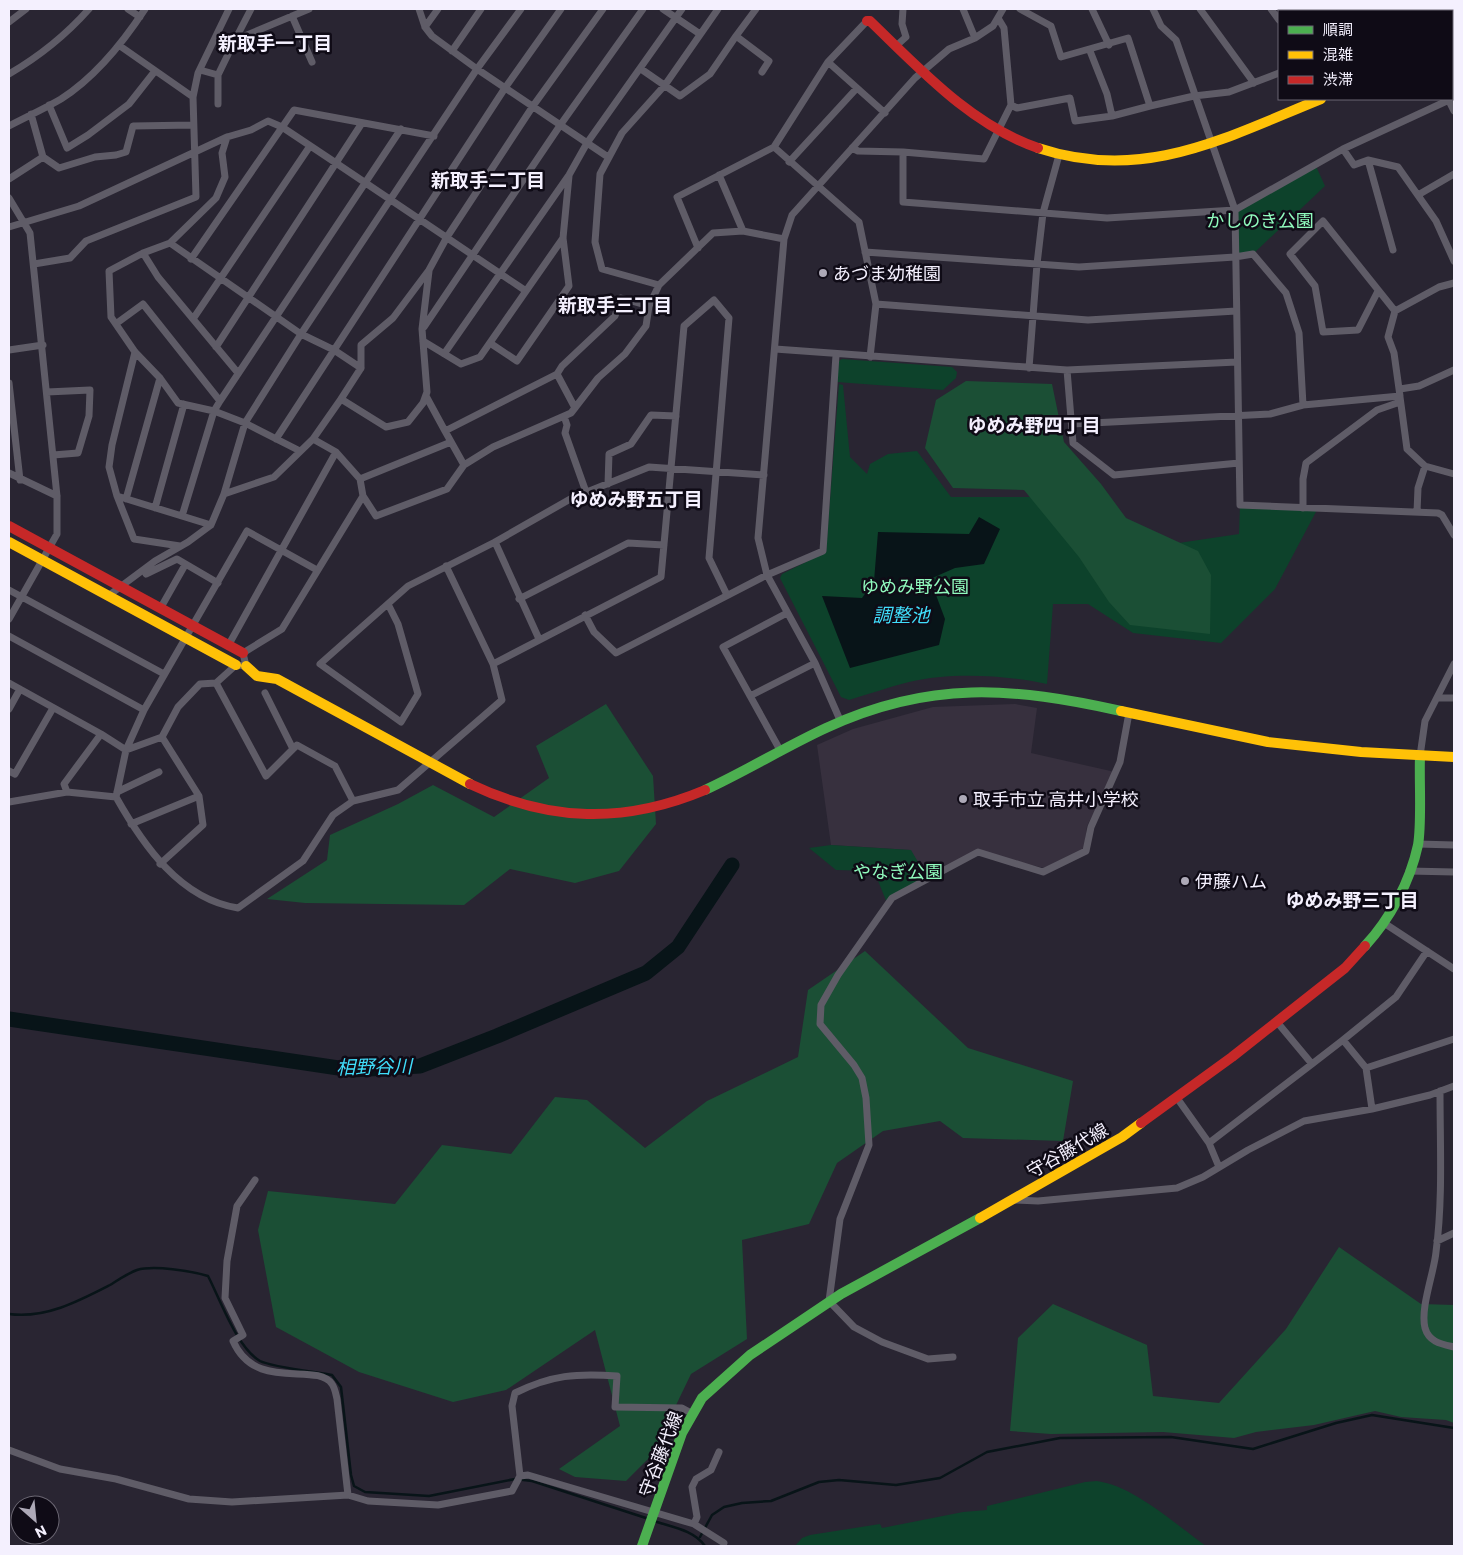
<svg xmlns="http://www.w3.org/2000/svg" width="1463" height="1555" font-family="Commissioner,'Noto Sans JP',sans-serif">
<rect width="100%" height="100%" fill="#292532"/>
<path fill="#37303e" d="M1015,704L1037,708L1031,753L1115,772L1087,826L1084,848L1044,868L978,852L928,879L910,850L831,845L817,745L853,729L933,707Z"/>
<path fill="#0d422b" d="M1315,164L1325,186L1253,254L1235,257V210Z
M842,359L952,367L957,372L956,378L943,390L837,382L839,361Z
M839,384L843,385L850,457L867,474L870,464L888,454L917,451L951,497H1035L1165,545L1239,534L1240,505L1318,508L1275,589L1221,643L1133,633L1088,604H1053L1047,684C1005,675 951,672 909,682C889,687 869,694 849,700L841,697L780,578L782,574L826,552Z
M831,845L911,850L928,879L887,903L874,871L836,870L809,848Z
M1097,1481C1134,1486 1175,1524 1206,1546H795L802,1538L810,1535L880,1524L882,1528L963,1512L987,1510V1506L1085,1482Z"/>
<path fill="#1b4f35" d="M966,381L1052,384L1064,442L1101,484L1126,518L1198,551L1211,575L1210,634L1130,625L1109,602L1079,557L1024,490L953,488L925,448L936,400Z
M606,704L653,776L656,824L619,871L575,883L510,869L464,905L305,903L267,899L327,860L330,835L398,804L433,785L494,817L549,778L536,746Z
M865,951L968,1048L1073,1081L1063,1141L963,1138L940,1121L883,1131L837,1163L809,1224L742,1240L747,1339L691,1374L652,1455L626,1481L575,1477L559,1469L620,1426L595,1330L506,1390L453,1402L359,1372L276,1327L258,1230L268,1191L395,1204L442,1145L511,1154L555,1097L587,1100L645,1148L707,1101L798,1057L808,990Z
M1339,1247L1421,1304L1454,1305V1423L1446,1420L1401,1417L1375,1411L1314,1425L1256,1432L1234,1438L1163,1432L1051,1434L1010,1431L1018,1338L1053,1304L1147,1345L1153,1396L1219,1403L1286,1329Z"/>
<path fill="#081418" d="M979,517L1000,529L984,564L955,568L930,579L945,619L939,645L850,668L822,596L862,598L874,581L878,532L969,534Z"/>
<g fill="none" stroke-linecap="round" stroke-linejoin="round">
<path stroke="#081418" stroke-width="2.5" d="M9,1314C45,1319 79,1301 110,1285C118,1280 128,1273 137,1270C154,1265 191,1271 208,1276C220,1299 237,1348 260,1361C272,1367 316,1372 332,1375L341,1387L351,1475L354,1486L365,1492L429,1496L515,1479L532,1481L649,1519
M654,1521C672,1527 694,1530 705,1546
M700,1537L712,1515L724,1507L742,1503L771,1501L819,1482L839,1480L896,1485L940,1478L987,1452L1060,1438L1171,1437L1253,1449L1336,1423L1372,1415L1454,1428"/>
<path stroke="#081418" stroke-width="15" d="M9,1019L352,1070L420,1066L497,1036L646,973L678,947L732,865"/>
<path stroke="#5f5c67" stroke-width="7" d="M128,9L140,17
M251,9L235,40L309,9
M419,9L425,27L432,36L477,69L608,157
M663,9L700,34
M963,9L975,38
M1020,9L1051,26L1061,57L1128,38L1150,106L1194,96L1229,92L1279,73
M1092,9L1109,45
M1153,9L1161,26L1176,40L1235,210L1240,505L1438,513L1442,515L1454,535
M1200,9L1254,83
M1271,9L1279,20
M1404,9L1405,11
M1329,11L1335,9
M1429,11L1434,9
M292,16L312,62
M9,22L26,9
M425,27L438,9
M736,36L756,9
M120,46L193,97
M896,46L906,37L902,24L903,9
M452,51L481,9
M1090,51L1107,94L1112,116L1150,106
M828,62L867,21
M641,69L680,96L710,74L736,36L769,61L762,72
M200,70L218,75
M9,74C40,56 65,36 89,9
M1448,99L1454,111
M218,104V75L235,40
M49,105L67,148L88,135L129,104L155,71
M1011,105L1017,108L1070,98L1075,121L1112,116
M31,114L43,157L59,168L95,157L116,155L126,152L133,126L193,125
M9,126C26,117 44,109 61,99C94,78 124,41 145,9
M227,137L222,153L225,177L216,198L170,243L143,253L109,271L111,317L135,352L160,378L178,403L214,411L245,423L300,451
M852,148L858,151L903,152L984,159L1011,105L1004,28L998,18
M1343,149L1354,165L1368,160L1398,167L1436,221L1454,261
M903,152V202L1107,218L1235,210L1343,149L1449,100
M1368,160L1393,250
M789,162L857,88
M719,175L743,231
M9,179L43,157
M1418,195L1454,174
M9,198L30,233L57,496V534L9,619
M9,227L79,206L227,137L251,130L268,121L282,127L336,163L526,291
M170,243L301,334L334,350L361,368L341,399
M698,248L677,197L774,147
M865,252L1079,267L1235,257L1253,254L1286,293L1299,333L1303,405L1270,414L1072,424
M143,253L158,277L238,373
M191,259L294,110L434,136
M34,264L70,258L86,241L196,197L193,97L198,73L229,9
M659,285L602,269L595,242L600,174L622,133L665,85L718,9
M1378,291L1358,330L1323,332L1315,286L1290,254L1323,221L1395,311
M876,304L1088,320L1236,311
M193,319L310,146
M117,323L143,304L220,401
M424,327L561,124L643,9
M423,341L461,364L480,357L563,238
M490,343L517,361L569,286L563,238L569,176
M216,347L362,123
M775,349L1067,370L1237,362
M9,350L43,345
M135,352L112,445L109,467L117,496L211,525
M444,354L569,175L587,143L682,9
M870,357L876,304L859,222L774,147L828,62L885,113
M361,368V345L393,318L429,270L447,237L533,106L603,9
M1029,368L1037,264L1043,213L1059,155
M1067,370L1073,443L1114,475L1239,463
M9,383L20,480
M1400,389L1419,386L1454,370
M47,392L90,390L89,416L78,453L53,455
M426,396L445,431
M1400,397L1407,449L1425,466L1454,474
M1303,405L1400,396L1394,353L1388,337L1395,311L1439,287L1454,283
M574,406L557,374L562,366L615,316L621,298L649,306
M564,416L567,425L565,433L586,492
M276,439L505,88L561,9
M313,439L336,452L360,479L363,496L376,516L447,489L464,465L493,447L571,413L598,378L625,354L646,326L649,306L659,285L713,233L743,231L784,239
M464,465L445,431L557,374
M9,473L57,496
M360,479L451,442
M608,484L609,454L631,444L651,415L676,416
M224,494L274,477L313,439L341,399L386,427L408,422L423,403L427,392L422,329L429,271
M117,496L134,539L180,546
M126,499L160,378
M155,508L184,404
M1303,508V479L1306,463L1377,410L1400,402
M1417,512L1418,488L1425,466
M182,516L214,411L220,401L401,129
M495,542L539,639
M146,574L177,559L218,583
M9,590L164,674
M108,596L155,561L188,542L211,525L224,494L245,423L301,334L477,69L521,9
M519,599L628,543L664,545
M388,604L398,624L418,694L401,722L320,664L408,586L495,542L572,498L649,467L764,475
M160,609L185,565
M585,615L594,632L616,653L767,575L823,551L836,355
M9,636L144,710
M228,646L336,452
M493,664L661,577L684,326L714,300L729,318L709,558L727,595
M9,683L101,734L126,750L162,737L178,707L200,684L216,683L236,665L246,666L243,653L282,629L363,496
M216,683L266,776L297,745L335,766L353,801
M265,693L293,749
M750,696L815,663
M1437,698H1454
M9,709L20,689
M840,720L815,663L767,575L758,538L784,239L792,215L915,78L949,49L975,38L993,26L1003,9
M780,750L723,647L787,613
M1420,756L1425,721L1454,664
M9,771L15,774L53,708
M67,792L64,784L101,734
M117,792L159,772
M116,797L126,750L144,710L247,531L317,570
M9,802L67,792L116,797C143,845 180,899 238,908L303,861L333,815L353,801L398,790L502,700L493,664L446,566
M131,824L199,796
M1418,844L1454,845
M160,864L203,825L199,796L162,737
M1409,871L1454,872
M1384,923L1454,969
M1277,1022L1312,1064L1343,1040L1366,1068L1372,1109
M1343,1040L1396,997L1427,951
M1366,1068L1454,1039
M1440,1091C1440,1145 1443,1199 1436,1252C1434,1273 1420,1308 1425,1328C1429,1342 1441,1344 1454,1347
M1177,1098L1209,1143L1219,1167
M1209,1143L1312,1064
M255,1180L237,1206L227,1261L225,1298L243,1335L233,1341C256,1393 316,1361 332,1384C335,1388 336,1395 337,1399L348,1495
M1014,1200L1038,1201L1177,1188L1203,1177L1248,1150L1304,1121L1372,1109L1430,1095L1454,1086
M1437,1241L1454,1233
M953,1357L928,1359L882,1342L854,1327L829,1301L840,1219L869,1145L866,1098L862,1078L854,1065L820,1024L821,1005L838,975L892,898L978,852L1043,872L1086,851L1091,827L1120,762L1129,713
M9,1450L60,1469L116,1479L189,1499L232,1502L348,1495L368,1501L438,1505L512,1491L520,1476L528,1475L694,1524L724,1543L723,1546
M520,1476L512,1406L515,1393C551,1375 577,1373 617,1376L615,1407L682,1408L693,1414
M694,1524L697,1517L692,1487L696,1479L711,1470L719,1452"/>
<path stroke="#4caf50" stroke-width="10" d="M1452,62H1454
M705,790C746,771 785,747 826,728C929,680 1013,687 1121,711
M1365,946C1390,919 1410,882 1418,845C1422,822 1419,781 1420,756
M642,1546L682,1433L702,1398L750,1355L841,1294L980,1218"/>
<path stroke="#ffc107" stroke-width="10" d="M1038,148C1144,183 1224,138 1321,99
M9,542L236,665
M246,666L257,676L277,679L470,784
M1121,711L1268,742L1361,752L1454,757
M980,1218L1122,1137L1141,1123"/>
<path stroke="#c62828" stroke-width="10" d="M867,21H870C920,69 971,125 1038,148
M9,526L243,653
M470,784C550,822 624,824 705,790
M1141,1123L1232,1057L1345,968L1365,946"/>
</g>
<g fill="#ada9b7" stroke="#0f0b16" stroke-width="2">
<circle cx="823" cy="273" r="5"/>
<circle cx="963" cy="799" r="5"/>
<circle cx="1185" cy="881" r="5"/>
</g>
<g text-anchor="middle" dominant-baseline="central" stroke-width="5" stroke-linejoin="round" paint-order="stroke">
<g font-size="18" fill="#90fabd" stroke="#0f0b16">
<text x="1260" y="220">かしのき公園</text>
<text x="915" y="586">ゆめみ野公園</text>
<text x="898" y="871">やなぎ公園</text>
</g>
<g font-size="18" fill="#f4f0fe" stroke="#0f0b16" text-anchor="start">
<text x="833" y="273">あづま幼稚園</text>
<text x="973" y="799">取手市立 高井小学校</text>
<text x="1195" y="881">伊藤ハム</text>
</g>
<g font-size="18" fill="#f4f0fe" stroke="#0f0b16">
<text transform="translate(1067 1150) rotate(-30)">守谷藤代線</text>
<text transform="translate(660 1454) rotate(-69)">守谷藤代線</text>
</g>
<g font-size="19" font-weight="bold" fill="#f4f0fe" stroke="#0f0b16">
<text x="275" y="42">新取手一丁目</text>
<text x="488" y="179">新取手二丁目</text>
<text x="615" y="304">新取手三丁目</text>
<text x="1034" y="424">ゆめみ野四丁目</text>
<text x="636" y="498">ゆめみ野五丁目</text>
<text x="1352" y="899">ゆめみ野三丁目</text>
</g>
<g font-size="19" font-style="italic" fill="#40defb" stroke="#0f0b16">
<text x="901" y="614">調整池</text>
<text transform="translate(374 1066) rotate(-1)">相野谷川</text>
</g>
</g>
<rect width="1463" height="1555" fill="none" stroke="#f4f0fe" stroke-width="20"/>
<rect x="1278" y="10" width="175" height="90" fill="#0f0b16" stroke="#6b6773"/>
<rect x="1288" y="26" width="25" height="8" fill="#4caf50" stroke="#6b6773"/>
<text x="1323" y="35" font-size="15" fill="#f4f0fe">順調</text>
<rect x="1288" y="51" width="25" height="8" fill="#ffc107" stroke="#6b6773"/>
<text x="1323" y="60" font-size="15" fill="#f4f0fe">混雑</text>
<rect x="1288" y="76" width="25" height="8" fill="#c62828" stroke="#6b6773"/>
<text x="1323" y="85" font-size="15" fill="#f4f0fe">渋滞</text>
<g transform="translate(35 1520) rotate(153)"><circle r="24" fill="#0f0b16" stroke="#6b6773"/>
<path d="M0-4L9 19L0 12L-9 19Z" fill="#ada9b7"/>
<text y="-8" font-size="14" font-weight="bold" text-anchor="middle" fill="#f4f0fe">N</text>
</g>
</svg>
